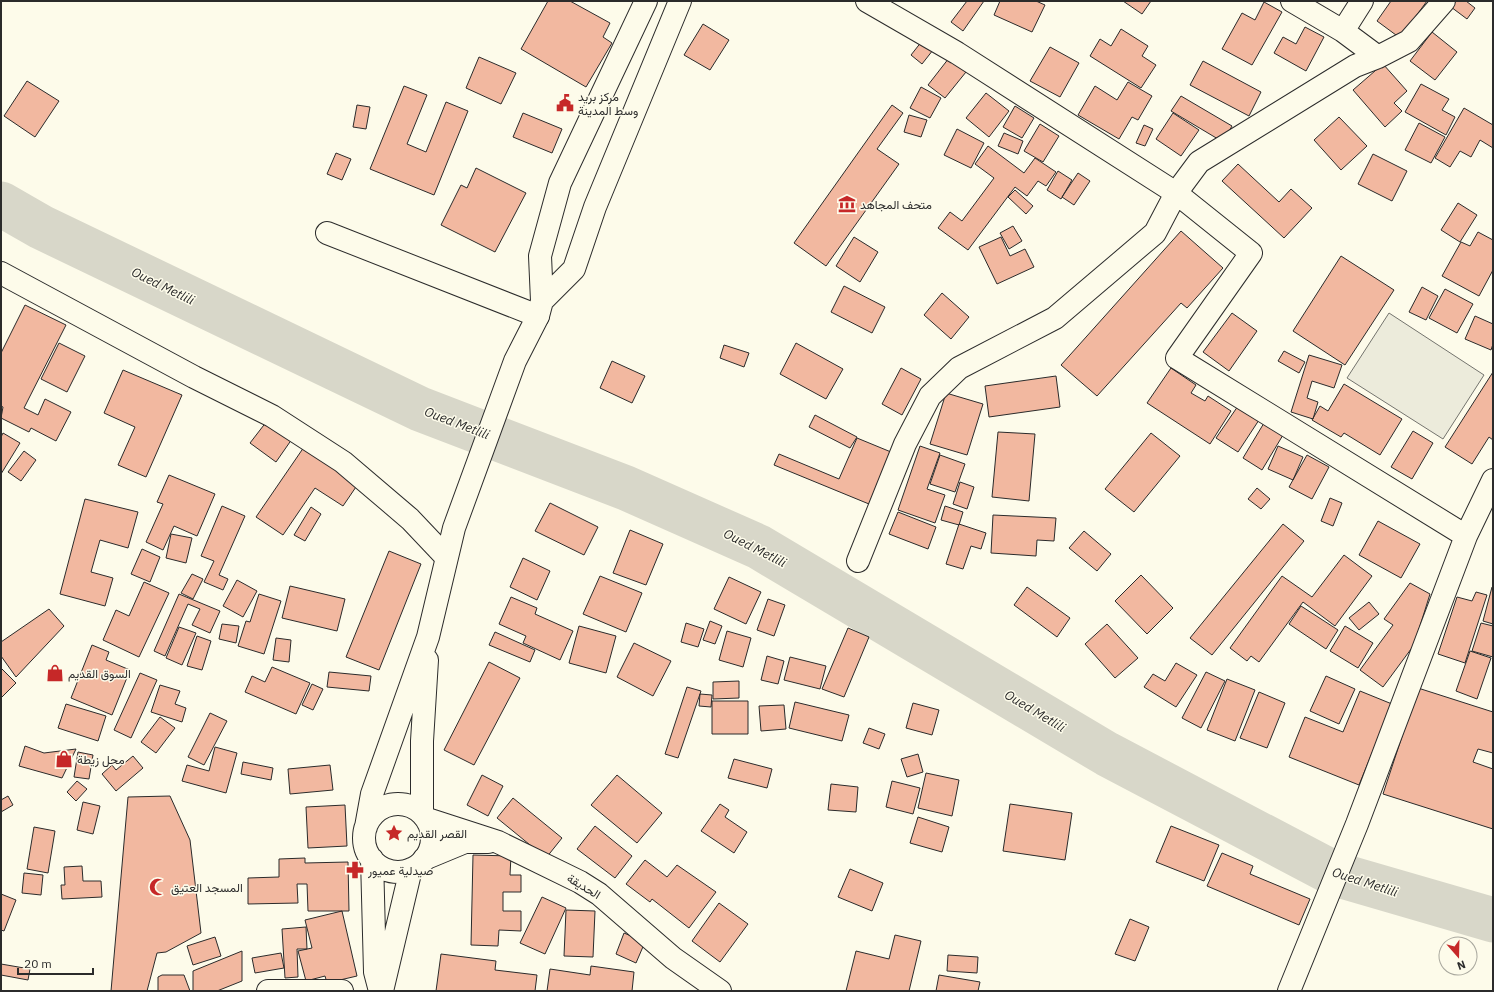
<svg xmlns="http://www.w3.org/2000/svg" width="1494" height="992" font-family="'IBM Plex Sans',Vazirmatn,sans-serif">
<rect width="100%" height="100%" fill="#fdfbea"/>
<path fill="#ecebdb" stroke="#74746e" d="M1389,313L1484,375L1443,439L1347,378Z"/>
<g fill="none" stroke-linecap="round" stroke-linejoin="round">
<path stroke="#d8d7c9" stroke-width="45" d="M1,204L41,227L420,409L626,488L759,547L1107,754L1335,874L1493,920"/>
</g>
<path fill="#f2b8a0" stroke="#2b2b2b" d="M548,1H570L610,23L603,37L612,43L586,87L521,49Z
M967,1H984L963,31L951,22Z
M1000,1H1036L1045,5L1032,32L994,15Z
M1123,1H1151L1142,14Z
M1391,1H1427L1400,38L1377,21Z
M1456,1H1466L1475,8L1467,19L1451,7Z
M1264,2L1282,12L1252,65L1222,49L1242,13L1255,20Z
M703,24L729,40L710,70L684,55Z
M1305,27L1324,37L1306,71L1274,53L1283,37L1296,44Z
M1121,29L1148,46L1142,56L1156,65L1141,88L1090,56L1100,39L1111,46Z
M1432,32L1457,52L1435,80L1410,61Z
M922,41L933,50L922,64L911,55Z
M1050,47L1079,63L1060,97L1030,81Z
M479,57L516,73L501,104L466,88Z
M949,58L966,72L945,98L928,85Z
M1203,61L1261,92L1249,116L1190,85Z
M1383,64L1407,91L1394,103L1402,111L1385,127L1353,90Z
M27,81L59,101L35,137L4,116Z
M1128,82L1152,96L1138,120L1132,117L1119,139L1078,115L1095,86L1117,100Z
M1421,84L1449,99L1442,110L1455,117L1446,135L1405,112Z
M404,86L427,95L407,144L426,152L446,102L468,111L434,195L370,169Z
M921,87L941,98L930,118L910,108Z
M986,93L1009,111L989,137L966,118Z
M1181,96L1232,126L1223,142L1171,111Z
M357,105L370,107L366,129L353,127Z
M892,105L903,113L877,149L899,164L826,266L794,243Z
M1015,106L1034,118L1022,138L1003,127Z
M1464,108L1493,125V148L1480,140L1471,157L1460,151L1450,167L1435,158Z
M523,113L562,129L552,153L513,137Z
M1173,113L1199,130L1181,156L1156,139Z
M909,115L927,120L921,137L904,132Z
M1339,117L1367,146L1341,170L1314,140Z
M1419,123L1445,137L1431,163L1405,150Z
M1040,124L1059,136L1043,162L1024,151Z
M1144,125L1153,129L1145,146L1136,143Z
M957,129L984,143L971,168L944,155Z
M1004,133L1023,141L1018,154L998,146Z
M988,146L1024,173L1035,158L1056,172L1046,186L1038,181L1027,196L1015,187L968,250L938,228L950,212L962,221L994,178L975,164Z
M336,153L351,159L342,180L327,174Z
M1373,154L1407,171L1392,201L1358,184Z
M1238,164L1279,202L1291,189L1312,208L1284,238L1222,181Z
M476,168L526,193L495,252L441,225L461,185L467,188Z
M1058,171L1072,180L1061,199L1047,190Z
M1078,173L1090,181L1074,205L1062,197Z
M1015,190L1033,206L1026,214L1008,197Z
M1458,203L1477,215L1460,242L1441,230Z
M1013,226L1022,241L1009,249L1000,233Z
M1181,231L1223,268L1187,308L1181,303L1097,396L1061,365Z
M1478,232L1493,240V270L1479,296L1442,276L1461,242L1470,246Z
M854,237L878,252L860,282L836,266Z
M1001,237L1010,256L1025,249L1034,267L997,284L979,247Z
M1341,256L1394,290L1345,365L1293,331Z
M844,286L885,307L872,333L831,312Z
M1422,287L1438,296L1426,320L1409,312Z
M1445,289L1473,304L1457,333L1429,318Z
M942,293L969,317L951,339L924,315Z
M25,305L66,325L24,408L38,415L45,399L71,412L56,441L31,428L29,432L1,418L3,407L1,406V353Z
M1232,313L1257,331L1229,371L1203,352Z
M1475,316L1493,324V344L1491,350L1465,339Z
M59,343L85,356L67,392L41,379Z
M796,343L843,369L826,399L780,374Z
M724,345L749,353L744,367L720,358Z
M1284,351L1305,362L1299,373L1278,361Z
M1309,355L1342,365L1334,388L1312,381L1307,398L1318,402L1313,419L1291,412Z
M612,361L645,376L632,403L600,388Z
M901,368L921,379L902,415L882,404Z
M1171,368L1196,385L1191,393L1205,401L1208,396L1231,411L1210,444L1147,403Z
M123,370L182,395L146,477L118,465L135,427L104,413Z
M1493,372V440L1489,437L1472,464L1445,447Z
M1056,376L1060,407L989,417L985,386Z
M1344,384L1402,419L1380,455L1344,433L1341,437L1312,420L1320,406L1328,411Z
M946,393L983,404L967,455L930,444Z
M1238,406L1259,420L1238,452L1216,438Z
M815,415L857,437L850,448L809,427Z
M1267,418L1286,430L1262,470L1243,458Z
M267,421L292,439L276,462L250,443Z
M1413,431L1433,443L1412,479L1391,467Z
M998,432L1035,434L1029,501L992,497Z
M3,433L20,443L1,474V437Z
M1151,433L1180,456L1134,512L1105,489Z
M857,438L891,452L869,504L774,465L779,454L839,479Z
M920,446L940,453L927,489L945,495L935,523L898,510Z
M1278,446L1303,457L1293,480L1268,469Z
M304,447L358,484L343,506L315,488L283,535L256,517Z
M24,451L36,460L21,481L8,472Z
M940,455L965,464L955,492L930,484Z
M1307,455L1329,467L1312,499L1289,487Z
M169,475L215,494L197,536L174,526L163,550L146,542L163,504L157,502Z
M960,482L974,487L967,509L953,504Z
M1257,488L1270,499L1261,509L1248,499Z
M1330,498L1342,503L1333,526L1321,521Z
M85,499L138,512L128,548L100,540L91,572L113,578L105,606L60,594Z
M550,503L598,527L584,555L535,531Z
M222,506L245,516L219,575L228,579L223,590L204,582L214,561L201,556Z
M945,506L963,512L959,525L941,520Z
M311,507L321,514L305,541L294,535Z
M898,512L936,527L928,549L889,534Z
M993,515L1056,518L1054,541L1037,540L1036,556L991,553Z
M1378,521L1420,544L1401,578L1359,555Z
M959,524L986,533L981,549L971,546L963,569L946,564Z
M1283,524L1304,541L1212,655L1190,638Z
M630,530L663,544L646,585L613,573Z
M1084,531L1111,554L1097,571L1069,548Z
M171,534L192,538L186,563L166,558Z
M142,549L160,557L150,582L131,574Z
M389,551L421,564L379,670L346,657Z
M1344,555L1372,576L1335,626L1303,602L1259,662L1251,656L1247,661L1230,648L1282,576L1312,597Z
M523,558L550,571L537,600L510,587Z
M192,574L203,579L193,599L181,593Z
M1141,575L1173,608L1147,634L1115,601Z
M600,576L642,593L626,632L583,614Z
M729,577L761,592L746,624L714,609Z
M237,580L257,591L243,617L223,606Z
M144,582L169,593L139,657L103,640L116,610L129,616Z
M1410,583L1430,594L1414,645L1383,687L1360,670L1393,625L1384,619Z
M290,586L345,599L337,631L282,618Z
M1027,587L1070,618L1057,637L1014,605Z
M1492,587L1493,588V624L1483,621Z
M1476,592L1487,595L1465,663L1438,654L1457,597L1472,601Z
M179,594L220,611L210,633L192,625L200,609L188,604L165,656L154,651Z
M259,594L281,601L264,654L238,646L246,621L250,622Z
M511,597L537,608L535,614L573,631L560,660L523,643L526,636L499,624Z
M768,599L785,605L774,636L757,630Z
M1369,602L1379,614L1359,630L1349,618Z
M1301,606L1338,630L1326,649L1289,624Z
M49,609L64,626L16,677L1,656V642Z
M710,621L722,626L715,644L703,640Z
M686,623L704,629L698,647L681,642Z
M1481,623L1493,626V657L1472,651Z
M222,624L239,626L236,643L219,639Z
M1107,624L1138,658L1115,678L1085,644Z
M579,626L616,636L606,673L569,663Z
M1345,626L1373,643L1358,668L1330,651Z
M179,627L196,633L182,665L166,658Z
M848,628L869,637L844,697L822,689Z
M727,631L751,638L743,667L719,660Z
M495,632L535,650L530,662L489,645Z
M197,636L211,641L202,670L187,666Z
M276,638L291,640L289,662L273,660Z
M634,643L671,661L653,696L617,677Z
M92,645L109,652L106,660L130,670L112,715L71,698Z
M1470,651L1491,658L1477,699L1456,691Z
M767,656L784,661L778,684L761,680Z
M790,657L826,666L820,689L784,680Z
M489,662L520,678L474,765L444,750Z
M1176,663L1197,675L1176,707L1144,687L1153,674L1165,681Z
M272,667L310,683L296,714L245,692L252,676L265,682Z
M1,668L16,683L1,698Z
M329,672L371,676L369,691L327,687Z
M1206,672L1225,681L1201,728L1182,718Z
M140,673L157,680L131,738L114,730Z
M1326,676L1355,689L1339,724L1310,711Z
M1227,679L1255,690L1235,741L1207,730Z
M739,681V698L713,699V682Z
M312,684L323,689L313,710L302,705Z
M160,685L180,691L175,704L186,708L182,722L151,712Z
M687,687L701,691L678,758L665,754Z
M1418,688L1493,712V753L1478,749L1473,762L1493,769V829L1383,794Z
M1360,691L1392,704L1359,785L1289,757L1305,717L1343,732Z
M1259,692L1285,703L1267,748L1240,738Z
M700,694L712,695L711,707L699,706Z
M712,701H748V734H712Z
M795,702L849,715L842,741L789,728Z
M913,703L939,710L932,735L906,728Z
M66,704L106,716L98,741L58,728Z
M784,705L786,729L761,731L759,706Z
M210,713L227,721L204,765L188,757Z
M160,717L175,728L156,753L141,742Z
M869,728L885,734L879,749L863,743Z
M25,746L44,753L76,749L62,778L19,766Z
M215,747L237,753L226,793L182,781L187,765L209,771Z
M78,752L93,755L89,779L74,777Z
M918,754L923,772L907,777L901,759Z
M133,756L143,768L116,791L102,774L112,765L116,770Z
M734,759L772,769L767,788L728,778Z
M243,762L273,768L271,780L241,774Z
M330,765L333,790L290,794L288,769Z
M926,773L959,780L952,816L918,808Z
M482,775L503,786L488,816L467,805Z
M617,775L662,813L637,843L591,805Z
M77,781L87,789L76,801L67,792Z
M892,781L920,788L913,814L886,807Z
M831,784L858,787L856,812L828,810Z
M8,796L13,805L1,812V800Z
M170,796L190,840L201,933L166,952L157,953L147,991H111L128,797Z
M513,798L562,838L546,858L497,818Z
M83,802L100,806L93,834L77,830Z
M720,804L729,810L725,817L747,832L734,853L701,831Z
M1010,804L1072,813L1065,860L1003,851Z
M345,805L347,846L308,848L306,807Z
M918,817L949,827L942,852L910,843Z
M595,826L632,856L615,878L577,849Z
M1171,826L1219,845L1204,881L1156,862Z
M34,827L55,831L48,873L27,869Z
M1222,853L1253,866L1250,874L1310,899L1299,925L1207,886Z
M473,855L511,856L510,875H521V892H503V911H521V931L499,930L498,946L471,945Z
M305,858V863L348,862L349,911H308L307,884H297L298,903L248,904V878L279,877V859Z
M645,860L667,877L677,865L716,892L689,928L652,899L650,902L626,884Z
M82,866L83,881H101L102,897L62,899L61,885H65L64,867Z
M850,869L883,883L872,911L838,897Z
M24,873L43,875L41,895L22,893Z
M1,894L16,900L4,931L1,930Z
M542,897L566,908L545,954L520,943Z
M719,903L748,924L720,962L692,941Z
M566,910L595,911L593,957L564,956Z
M342,911L357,976L327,983L325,976L306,981L298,951L312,948L305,920Z
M1130,919L1149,927L1135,961L1115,954Z
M306,927L307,949H297L298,977L285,978L282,929Z
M624,933L645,942L636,963L616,954Z
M895,935L921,941L909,991H846L856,951L889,959Z
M215,937L221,956L193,965L187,946Z
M242,951V981L217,991H193V971Z
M281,953L284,968L255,973L252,958Z
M441,954L496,961L495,970L537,975L535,991H436Z
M948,955L978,957L977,973L947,971Z
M1,964L30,969L28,980L1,975Z
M591,966L634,972L632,991H547L550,969L590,975Z
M162,975H184L190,991H158V977Z
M939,975L980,982L978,991H936Z"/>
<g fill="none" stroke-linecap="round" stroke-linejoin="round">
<g stroke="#2b2b2b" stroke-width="24">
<path id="minor" d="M867,1L957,53L1176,193L1251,253L1177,358L1466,536
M1292,1L1343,31L1378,57
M1343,31L1362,1
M327,233L538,316
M1,273L194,377L272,416L343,462L410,519L446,557
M858,561L905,444L930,396L959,368L1055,318L1155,233L1176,193L1199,162L1355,66L1378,57L1409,41L1444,1
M427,819L498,842L580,882L599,894L673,958L720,991
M424,859L465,842H488
M268,991H342
M1289,991L1357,824L1466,536L1493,480"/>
</g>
<g stroke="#2b2b2b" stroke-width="24">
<path id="major" d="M542,301L574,269L595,207L680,1
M364 838a34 34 0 1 1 68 0a34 34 0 1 1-68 0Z
M422,813V741L427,660
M366,827L372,794L428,637L454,528L515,361L538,316L542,301L540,256L560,183L646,1
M372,859L375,972L380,991
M382,991L411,869"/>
</g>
<use href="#minor" stroke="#fdfbea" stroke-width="22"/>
<use href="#major" stroke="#fdfbea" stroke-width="22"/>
</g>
<defs>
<g id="civic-bare" transform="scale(1.38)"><path d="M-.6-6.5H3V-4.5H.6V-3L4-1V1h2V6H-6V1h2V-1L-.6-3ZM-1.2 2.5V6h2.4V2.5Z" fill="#c62828" stroke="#fdfbea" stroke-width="2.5" paint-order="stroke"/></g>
<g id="museum-bare" transform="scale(1.38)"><path d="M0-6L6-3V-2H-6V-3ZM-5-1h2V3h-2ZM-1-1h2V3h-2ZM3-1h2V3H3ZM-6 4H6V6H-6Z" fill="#c62828" stroke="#fdfbea" stroke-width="2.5" paint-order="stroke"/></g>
<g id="shop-bare" transform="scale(1.38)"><path d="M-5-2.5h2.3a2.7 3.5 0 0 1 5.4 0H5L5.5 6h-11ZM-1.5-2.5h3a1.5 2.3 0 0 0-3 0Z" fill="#c62828" stroke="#fdfbea" stroke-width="2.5" paint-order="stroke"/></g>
<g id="sight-bare" transform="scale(1.38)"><path d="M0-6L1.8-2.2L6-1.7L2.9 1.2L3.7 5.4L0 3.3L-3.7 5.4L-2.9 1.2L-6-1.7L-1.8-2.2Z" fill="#c62828" stroke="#fdfbea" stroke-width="2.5" paint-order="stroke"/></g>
<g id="pharmacy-bare" transform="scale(1.38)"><path d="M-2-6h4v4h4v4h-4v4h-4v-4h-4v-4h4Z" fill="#c62828" stroke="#fdfbea" stroke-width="2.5" paint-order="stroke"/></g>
<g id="mosque-bare" transform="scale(1.38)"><path d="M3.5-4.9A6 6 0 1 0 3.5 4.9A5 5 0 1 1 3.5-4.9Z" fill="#c62828" stroke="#fdfbea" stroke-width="2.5" paint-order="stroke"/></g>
</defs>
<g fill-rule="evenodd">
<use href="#civic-bare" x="565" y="103"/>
<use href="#museum-bare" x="847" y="204"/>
<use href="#shop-bare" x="55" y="673"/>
<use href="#shop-bare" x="64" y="759"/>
<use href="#sight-bare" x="394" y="833"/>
<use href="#pharmacy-bare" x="355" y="870"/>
<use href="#mosque-bare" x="158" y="887"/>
</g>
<g text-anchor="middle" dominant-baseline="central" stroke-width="3" stroke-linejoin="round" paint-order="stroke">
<g font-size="12" fill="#2b2b2b" stroke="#fdfbea" text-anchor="start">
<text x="578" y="96">مركز بريد<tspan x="578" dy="14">وسط المدينة</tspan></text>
<text x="860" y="204">متحف المجاهد</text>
<text x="68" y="673">السوق القديم</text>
<text x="77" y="759">محل زيطة</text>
<text x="407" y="833">القصر القديم</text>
<text x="368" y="870">صيدلية عميور</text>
<text x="171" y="887">المسجد العتيق</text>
</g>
<g font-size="12" fill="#2b2b2b" stroke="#fdfbea">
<text transform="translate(584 886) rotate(31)">الحديقة</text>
</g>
<g font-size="13" font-style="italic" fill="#2b2b2b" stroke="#fdfbea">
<text transform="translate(163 286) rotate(26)">Oued Metlili</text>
<text transform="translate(457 423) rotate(21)">Oued Metlili</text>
<text transform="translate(755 548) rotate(27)">Oued Metlili</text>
<text transform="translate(1035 711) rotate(31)">Oued Metlili</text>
<text transform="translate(1365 882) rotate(18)">Oued Metlili</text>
</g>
</g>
<rect width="1494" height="992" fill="none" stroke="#2b2b2b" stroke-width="4"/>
<g transform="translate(1458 956) rotate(160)"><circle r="19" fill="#fdfbea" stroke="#a9a89e"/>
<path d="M0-3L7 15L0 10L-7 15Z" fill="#c62828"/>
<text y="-6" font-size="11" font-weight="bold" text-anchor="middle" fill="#2b2b2b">N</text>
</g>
<path d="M18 968v6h75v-6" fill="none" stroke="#2b2b2b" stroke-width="2"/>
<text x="24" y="968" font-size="12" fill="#2b2b2b" stroke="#fdfbea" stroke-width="3" paint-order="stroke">20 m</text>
</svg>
